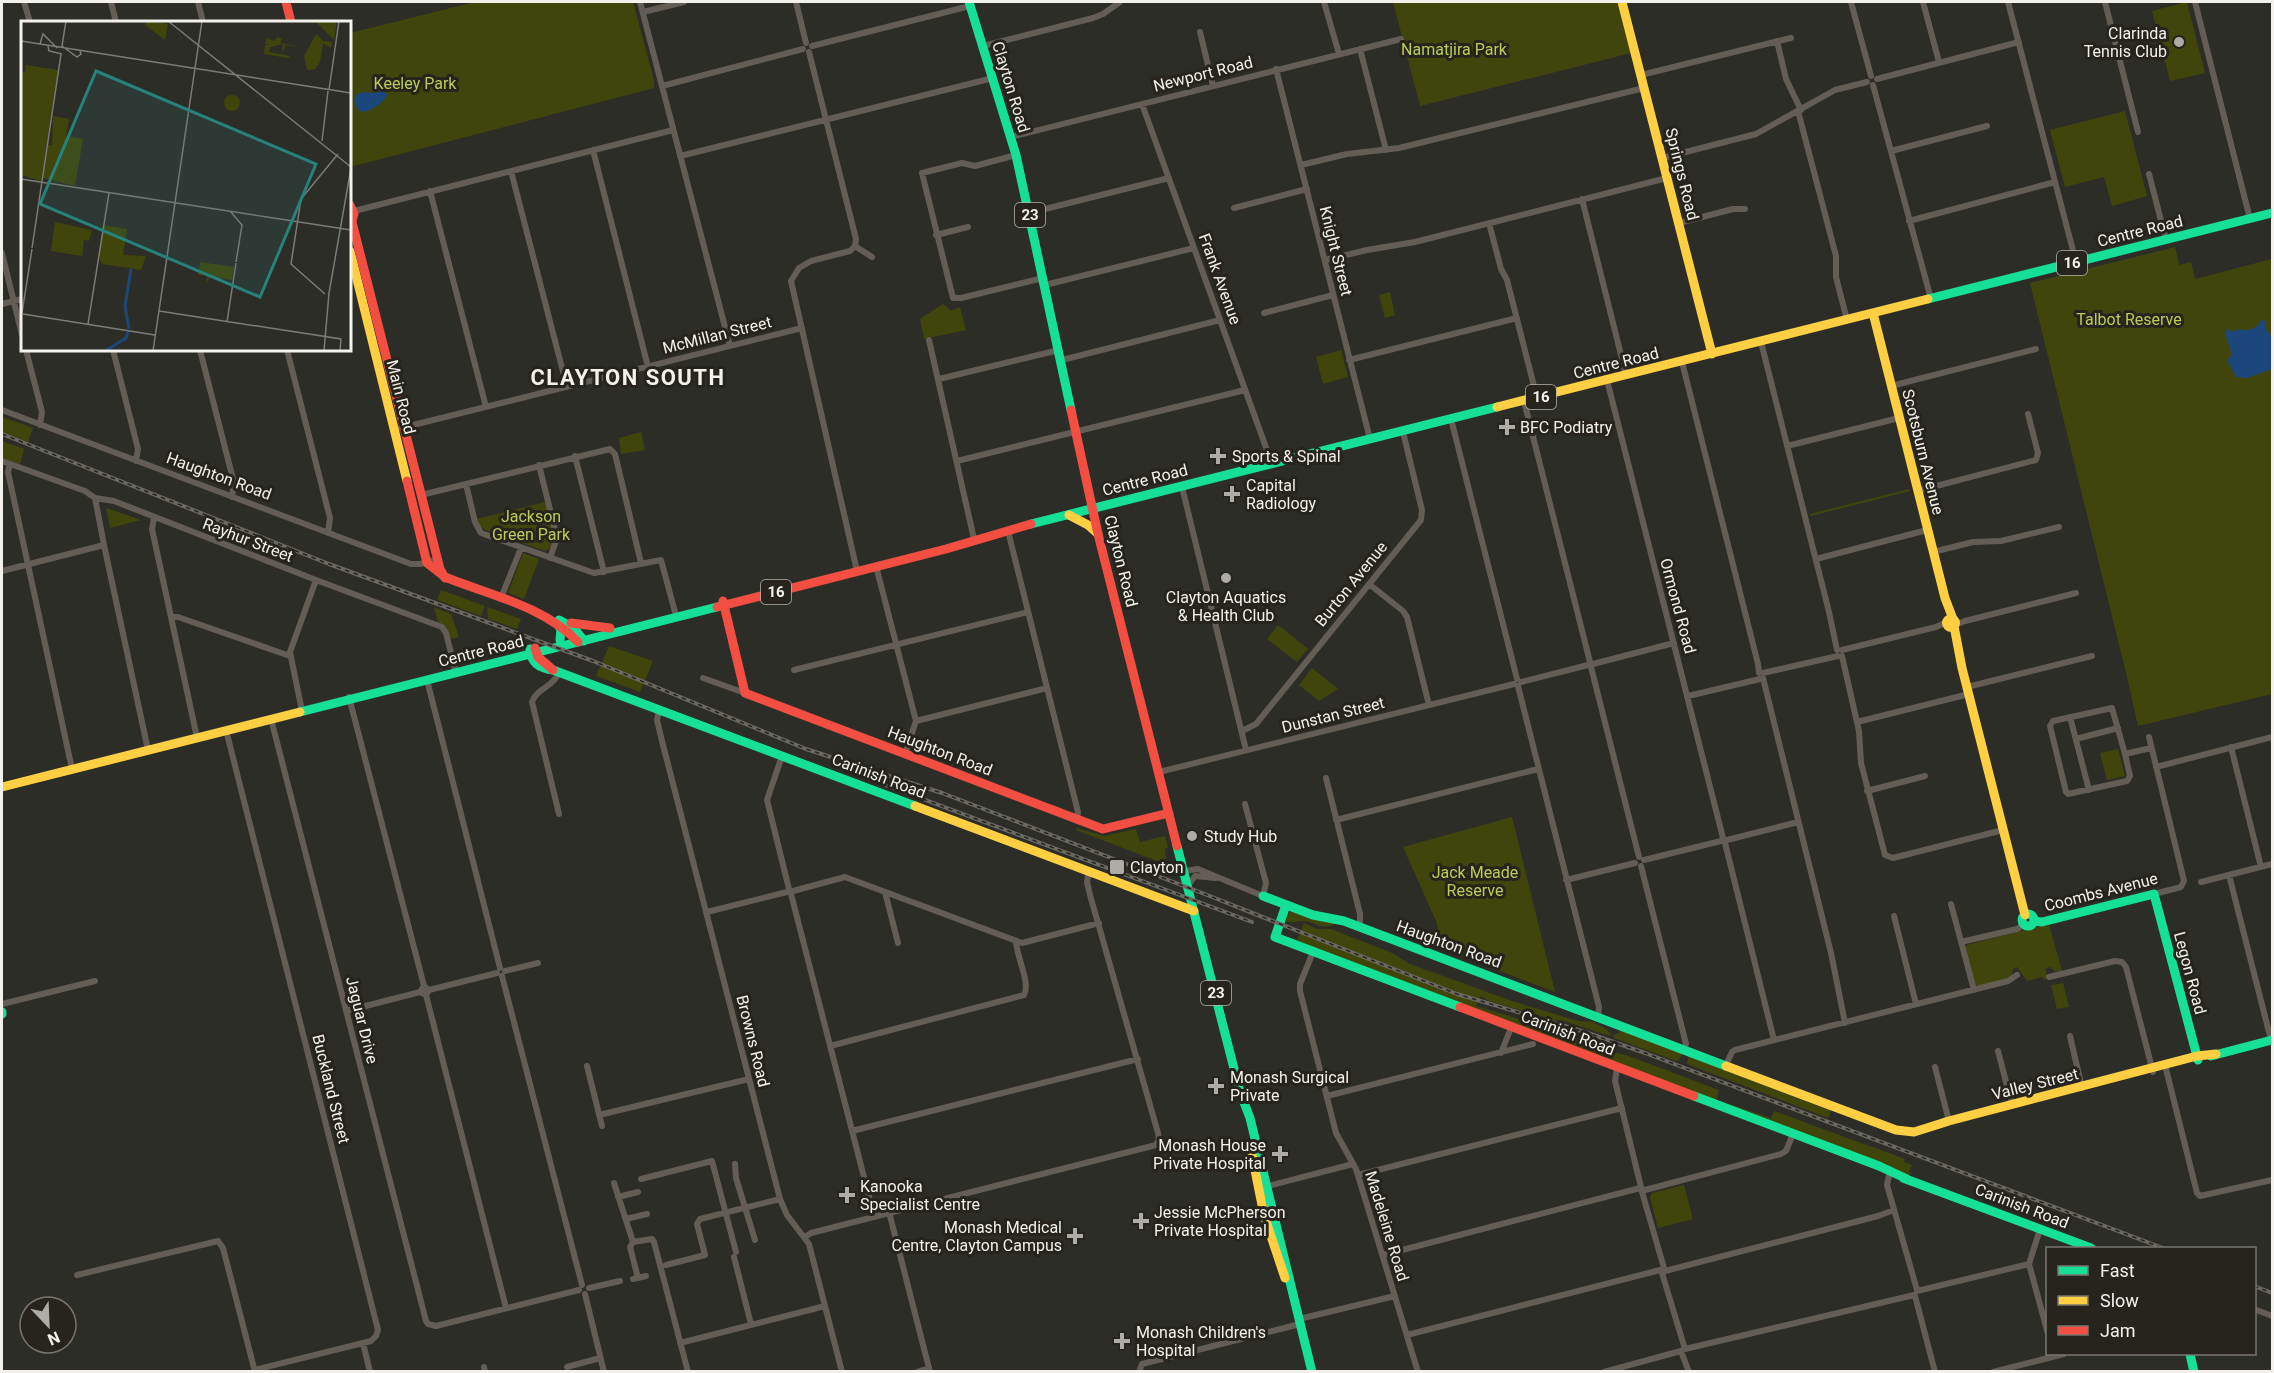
<svg xmlns="http://www.w3.org/2000/svg" width="2274" height="1373" font-family="Roboto,sans-serif">
<rect width="100%" height="100%" fill="#2d2d28"/>
<path fill="#40460b" d="M475,2H633L654,80V88L350,167V33Z
M1393,2H1618L1631,53L1420,106Z
M2187,2L2205,73L2170,81L2152,11Z
M2125,111L2147,196L2112,206L2104,177L2065,187L2050,130Z
M2175,247L2179,265L2191,262L2195,279L2272,259V694L2138,726L2128,681L2030,283Z
M1390,292L1395,315L1385,318L1379,295Z
M943,304L951,311L960,307L966,330L924,339L920,319Z
M1341,350L1348,377L1323,384L1316,357Z
M2,417L33,428L28,442L2,432Z
M641,432L645,450L621,454L619,438Z
M2,441L24,449L20,464L2,458Z
M1909,489L1910,491L1811,516L1810,514Z
M545,502C549,515 563,544 545,551L488,531C481,528 479,526 477,519Z
M106,508L141,520L110,528Z
M523,553L539,559L524,599L508,593Z
M441,590L485,606L481,616L437,600Z
M434,607L451,614L459,637L451,639L446,626L438,622Z
M487,607L521,619L517,629L488,619Z
M1278,625L1308,649L1297,662L1267,639Z
M609,646L653,661L640,692L596,676Z
M1312,668L1338,689L1319,701L1299,685Z
M2118,749L2125,776L2107,780L2100,753Z
M1512,817L1555,992L1444,950L1436,921L1403,847Z
M1077,828L1104,836L1136,829L1140,842L1165,836L1168,847L1165,849L1166,859L1162,863L1076,830Z
M1291,912L1336,923C1323,932 1314,921 1303,921C1294,921 1294,924 1284,921L1287,914Z
M1304,923L1317,929H1331L1392,953L1410,964L1512,1001L1578,1021L1593,1022L1606,1029L1611,1034L1610,1036L1564,1021L1554,1020L1489,1001L1481,996L1476,1006L1604,1045L1605,1049L1601,1059L1297,941Z
M2049,924L2062,971H2055L2050,967L2045,969L2047,974L2045,981L2042,977L2027,981L2017,967L2013,969L2012,974L2006,979L1979,986L1975,984L1965,948L1967,945Z
M2063,983L2069,1007L2057,1009L2051,985Z
M1620,1030L1683,1051L1679,1060L1676,1061L1614,1038L1613,1035L1619,1033Z
M1607,1051L1626,1055L1719,1090L1717,1100L1771,1118L1774,1111L1869,1146V1148L1870,1146L1905,1159L1904,1162L1912,1165L1909,1172L1912,1173L1908,1176L1604,1060Z
M1689,1053L1832,1108L1828,1118L1687,1064Z
M1684,1185L1693,1219L1658,1228L1650,1197L1652,1193Z"/>
<path fill="#1b477d" d="M384,89L387,95C384,103 369,112 361,112C355,107 352,101 357,94L364,92L375,93Z
M2261,320L2265,321L2266,329L2272,338V369L2247,378L2236,377L2227,360L2232,355L2225,333L2228,329L2234,332L2238,329C2248,332 2257,329 2261,320Z"/>
<g fill="none" stroke-linecap="round" stroke-linejoin="round">
<path stroke="#645d55" stroke-width="6" d="M24,2L30,22
M111,2L116,22
M198,2L203,22
M640,2L730,346
M796,2L806,43
M1324,2L1339,54
M1851,2L1871,76
M1923,2L1939,62
M2008,2L2076,262
M2105,2L2138,132
M2195,2L2250,219
M643,12L684,2
M1200,32L1213,86
M1777,41L1786,79L1801,110
M812,46L970,6
M983,46L1093,18L1103,14L1120,2
M1360,49L1386,150
M809,52L856,239L855,246L850,251L811,261L799,268L791,281L857,571
M1276,69L1370,439
M1641,75L1791,38
M1877,79L2019,42
M1873,85L1931,299
M662,86L803,49
M1142,104L1272,464
M1798,111L1836,256V277L1847,320
M1011,137L1401,39
M593,150L648,367
M1891,151L1987,126
M1016,155L975,166L962,163L922,173L953,298H961L1043,278
M680,156L993,78
M1662,158L1756,134L1835,90L1867,82
M1301,165L1347,154L1399,148L1644,88
M511,171L567,387
M2149,174L2166,240
M430,191L486,407
M1582,199L1626,375
M1234,208L1307,189
M354,211L673,130
M1029,213L1169,178
M1909,221L2055,182
M1489,223L1501,269L1507,280L1537,398
M1679,223L1733,209H1745
M936,235L968,227
M855,246L872,257
M2,253L22,335
M1325,260L1367,250L1415,242L1667,178
M1045,285L1194,248
M2,304L22,299
M1264,313L1333,295
M929,340L974,539
M1761,342L1829,612L1837,650
M26,350L42,412L40,425
M113,350L138,449L136,461
M200,350L234,483L232,497
M287,350L330,518L328,533
M1062,360L1220,320
M1349,360L1517,318
M1682,362L1758,664L1759,673
M939,379L1059,350
M1607,380L1723,838
M1891,386L2036,349
M1524,401L1590,662
M2,410L411,564H420L438,559
M1451,419L1517,679
M401,428L802,328
M1787,446L1899,418
M575,456L604,572
M2,461L85,491L95,498L114,501L316,580L442,627L446,633L456,673
M957,461L1245,390
M10,464L8,472L72,769
M539,465L557,538L550,558
M466,484L475,522L481,533L594,573L661,560L675,612
M1182,487L1246,750
M1917,491L2036,460L2038,453L2028,414
M421,495L610,449L615,454L641,563
M95,498L104,545L148,750
M154,518L152,529L196,733
M1008,531L1078,812L1077,819
M1933,552L1973,542L2001,541L2059,527
M1816,559L1927,530
M876,566L916,721L905,754
M2,571L104,545
M1369,584L1403,611L1407,617L1429,705
M501,598L521,548
M171,617H178L290,656
M1955,625L1965,621L2076,593
M1842,650L1936,627L1947,622
M1842,656L1859,731L1861,763L1885,855L1893,858L2003,830
M1593,664L1674,643
M1591,667L1639,857
M794,670L1028,612
M1763,673L1838,656
M703,678L745,693
M1763,678L1831,953L1845,1023
M427,680L500,968
M1521,682L1588,665
M1518,686L1599,1007L1598,1016
M1967,687L2092,656
M1688,696L1760,679
M349,697L424,986
M659,710L657,720L662,741L780,1199L787,1215L809,1244L842,1372
M302,711L290,652L316,580
M2070,717L2089,790
M271,719L426,1321L428,1324L436,1326L579,1290
M916,721L1047,688
M1857,722L1969,694
M226,730L378,1330L376,1336L371,1341L254,1370
M1242,731L1256,724L1421,520L1422,510L1403,432
M2149,737L2184,881L2181,887L2154,894
M2076,739L2118,728
M2231,747L2261,867
M2125,754L2130,776L2127,781L2068,794L2066,792L2050,726L2053,721L2112,708L2125,754L2151,748
M782,756L767,800L789,889
M2156,767L2272,737
M1159,772L1514,684
M1326,778L1360,914V927
M1867,791L1925,776
M559,814L532,702C537,688 552,688 559,673
M1336,820L1538,769
M1727,840L1798,822
M1725,843L1774,1040
M1644,860L1721,841
M1641,866L1686,1044L1684,1049
M1184,871L1198,869L1263,896L1266,883L1245,804
M2229,875L2271,1040
M1566,880L1635,863
M2201,882L2272,864
M1189,884L1195,876L1216,878
M793,891L845,877L1022,943L1099,923
M885,892L898,943
M791,894L874,1216
M1951,904L1974,990
M707,912L787,892
M1894,916L1916,1004
M1961,942L2017,929L2023,925
M1313,952L1300,984V991L1336,1133L1356,1169L1418,1372
M505,971L538,963
M502,976L582,1285
M2049,977L2115,961L2122,962L2126,967L2153,1072
M429,990L497,973
M426,995L429,990L424,986L420,992L426,995L506,1308
M2,1004L95,981
M346,1011L420,992
M2070,1036L2082,1088
M830,1046L1024,995C1031,983 1016,956 1016,941
M1998,1051L2012,1105
M1501,1053L1511,1028
M1726,1065L1732,1052L1735,1050L2008,981L2017,975
M2165,1065L2197,1193L2200,1196L2272,1180
M587,1066L602,1126
M1935,1067L1949,1121
M1617,1068L1615,1081L1641,1187
M1327,1096L1533,1044
M599,1115L749,1079
M852,1131L1138,1059
M735,1164L736,1178L755,1240
M1890,1171L1887,1185L1917,1290
M1358,1175L1622,1108
M641,1179L712,1161L736,1252
M614,1183L633,1242L630,1247L638,1278
M1268,1186L1353,1164
M1645,1190L1781,1154L1786,1151L1793,1134
M1642,1192L1664,1268
M618,1197L638,1192
M889,1212L930,1372
M626,1219L647,1214
M2040,1229L2029,1264L2048,1334
M805,1237L811,1233L1156,1145L1159,1139L1158,1133L1090,895L1087,882L1089,871
M633,1242L652,1239L654,1242L688,1372
M1383,1255L1640,1188
M734,1257L751,1324
M666,1265L705,1255L697,1224L700,1219L780,1199
M1665,1271L1878,1216L1894,1210
M1662,1273L1685,1349
M77,1275L218,1241L223,1248L255,1372
M633,1279L646,1276
M589,1288L620,1281
M1917,1291L2029,1264
M585,1294L604,1372
M1915,1296L1935,1372
M2254,1309L2272,1316
M1299,1319L1395,1296
M1407,1335L1660,1270
M363,1343L370,1372
M680,1343L825,1306
M1685,1349L1914,1295
M1682,1354L1689,1372
M484,1367L485,1372
M567,1367L600,1358
M917,1372L929,1368
M1139,1372L1142,1364L1300,1324
M1604,1372L1681,1351
M1993,1372L2064,1354"/>
<path stroke="#16e098" stroke-width="9" d="M969,2L1016,155L1071,410
M1928,299L2272,213
M1031,524L1497,407
M559,620L574,628L584,641
M558,625L561,629L560,640
M530,649C531,663 539,668 553,670L915,806
M300,712L717,607
M1177,846L1240,1092L1250,1118L1312,1372
M1263,896L1313,915L1344,921L1726,1066
M1286,905L1275,937L1460,1007
M2022 920a6 6 0 1 1 12 0a6 6 0 1 1-12 0Z
M2034,921L2042,922L2154,894L2198,1060
M2,1012V1014
M2211,1056L2272,1040
M1694,1096L1879,1166L1907,1179
M1903,1178L2091,1248
M2190,1354L2194,1372"/>
<path stroke="#ffcf43" stroke-width="9" d="M1622,2L1712,354
M350,251L407,481
M1873,313L1945,598L1953,619
M1497,407L1928,299
M1069,515L1088,525L1098,534
M1946.5 623a4.5 4.5 0 1 1 9 0a4.5 4.5 0 1 1-9 0Z
M1954,626L1962,668L2025,915
M2,787L300,712
M915,806L1194,911
M1726,1066L1896,1130L1914,1132L1949,1121
M1945,1122L2197,1056L2216,1054
M1250,1145L1264,1215L1285,1278"/>
<path stroke="#f24e42" stroke-width="9" d="M286,2L291,22
M350,205L354,214L350,221
M353,217L352,222L440,569L445,578
M1071,410L1098,534L1177,846
M407,481L427,563L445,577C489,595 544,606 578,642
M723,601L745,693L1103,829L1169,813
M717,607L946,549L1031,524
M571,623L610,628
M535,648L538,657L553,670
M1460,1007L1694,1096"/>
<g stroke="#6a6861" stroke-width="4">
<path id="rail" d="M2,434L329,564L593,661L806,749L942,793L1202,893L1457,994L1585,1032L1645,1053L2163,1248
M864,777L1252,922
M2254,1286L2272,1293"/>
</g>
<use href="#rail" stroke="#26241c" stroke-width="1.5" stroke-dasharray="4.5" stroke-linecap="butt"/>
</g>
<g fill="#adaca7" stroke="#26241c" stroke-width="2">
<circle cx="2179" cy="42" r="6"/>
<path d="M1504 418h6v6h6v6h-6v6h-6v-6h-6v-6h6z"/>
<path d="M1215 447h6v6h6v6h-6v6h-6v-6h-6v-6h6z"/>
<path d="M1229 485h6v6h6v6h-6v6h-6v-6h-6v-6h6z"/>
<circle cx="1226" cy="578" r="6"/>
<circle cx="1192" cy="836" r="6"/>
<rect x="1109" y="859" width="16" height="16" rx="3"/>
<path d="M1213 1077h6v6h6v6h-6v6h-6v-6h-6v-6h6z"/>
<path d="M1277 1145h6v6h6v6h-6v6h-6v-6h-6v-6h6z"/>
<path d="M844 1186h6v6h6v6h-6v6h-6v-6h-6v-6h6z"/>
<path d="M1138 1212h6v6h6v6h-6v6h-6v-6h-6v-6h6z"/>
<path d="M1072 1227h6v6h6v6h-6v6h-6v-6h-6v-6h6z"/>
<path d="M1119 1332h6v6h6v6h-6v6h-6v-6h-6v-6h6z"/>
</g>
<g text-anchor="middle" dominant-baseline="central" stroke-width="6" stroke-linejoin="round" paint-order="stroke">
<g fill="#26241c" stroke="#b5b4ae" stroke-width="1.5">
<rect x="1015" y="203" width="30" height="24" rx="4.5"/>
<rect x="2057" y="251" width="30" height="24" rx="4.5"/>
<rect x="1526" y="385" width="30" height="24" rx="4.5"/>
<rect x="761" y="580" width="30" height="24" rx="4.5"/>
<rect x="1201" y="981" width="30" height="24" rx="4.5"/>
</g>
<g font-size="15" font-weight="bold" fill="#f2f1ec">
<text x="1030" y="215">23</text>
<text x="2072" y="263">16</text>
<text x="1541" y="397">16</text>
<text x="776" y="592">16</text>
<text x="1216" y="993">23</text>
</g>
<g font-size="16" fill="#f2f1ec" stroke="#26241c" text-anchor="start">
<text x="2167" y="33" text-anchor="end">Clarinda<tspan x="2167" dy="18">Tennis Club</tspan></text>
<text x="1520" y="427">BFC Podiatry</text>
<text x="1232" y="456">Sports &amp; Spinal</text>
<text x="1246" y="485">Capital<tspan x="1246" dy="18">Radiology</tspan></text>
<text x="1226" y="597" text-anchor="middle">Clayton Aquatics<tspan x="1226" dy="18">&amp; Health Club</tspan></text>
<text x="1204" y="836">Study Hub</text>
<text x="1130" y="867">Clayton</text>
<text x="1230" y="1077">Monash Surgical<tspan x="1230" dy="18">Private</tspan></text>
<text x="1266" y="1145" text-anchor="end">Monash House<tspan x="1266" dy="18">Private Hospital</tspan></text>
<text x="860" y="1186">Kanooka<tspan x="860" dy="18">Specialist Centre</tspan></text>
<text x="1154" y="1212">Jessie McPherson<tspan x="1154" dy="18">Private Hospital</tspan></text>
<text x="1062" y="1227" text-anchor="end">Monash Medical<tspan x="1062" dy="18">Centre, Clayton Campus</tspan></text>
<text x="1136" y="1332">Monash Children's<tspan x="1136" dy="18">Hospital</tspan></text>
</g>
<g font-size="16" fill="#bccc57" stroke="#26241c">
<text x="1454" y="49">Namatjira Park</text>
<text x="415" y="83">Keeley Park</text>
<text x="2129" y="319">Talbot Reserve</text>
<text x="531" y="516">Jackson<tspan x="531" dy="18">Green Park</tspan></text>
<text x="1475" y="872">Jack Meade<tspan x="1475" dy="18">Reserve</tspan></text>
</g>
<g font-size="16" fill="#f2f1ec" stroke="#26241c">
<text transform="translate(1203 74) rotate(-14)">Newport Road</text>
<text transform="translate(1011 87) rotate(73)">Clayton Road</text>
<text transform="translate(1682 174) rotate(76)">Springs Road</text>
<text transform="translate(2140 231) rotate(-14)">Centre Road</text>
<text transform="translate(1336 251) rotate(76)">Knight Street</text>
<text transform="translate(1220 279) rotate(70)">Frank Avenue</text>
<text transform="translate(717 335) rotate(-14)">McMillan Street</text>
<text transform="translate(1616 363) rotate(-14)">Centre Road</text>
<text transform="translate(401 397) rotate(76)">Main Road</text>
<text transform="translate(1923 452) rotate(76)">Scotsburn Avenue</text>
<text transform="translate(219 476) rotate(20)">Haughton Road</text>
<text transform="translate(1145 480) rotate(-14)">Centre Road</text>
<text transform="translate(248 540) rotate(21)">Rayhur Street</text>
<text transform="translate(1121 561) rotate(76)">Clayton Road</text>
<text transform="translate(1351 584) rotate(-51)">Burton Avenue</text>
<text transform="translate(1678 606) rotate(75)">Ormond Road</text>
<text transform="translate(481 651) rotate(-14)">Centre Road</text>
<text transform="translate(1333 715) rotate(-14)">Dunstan Street</text>
<text transform="translate(940 751) rotate(21)">Haughton Road</text>
<text transform="translate(879 776) rotate(21)">Carinish Road</text>
<text transform="translate(2101 892) rotate(-14)">Coombs Avenue</text>
<text transform="translate(1449 944) rotate(20)">Haughton Road</text>
<text transform="translate(2190 973) rotate(75)">Legon Road</text>
<text transform="translate(362 1020) rotate(76)">Jaguar Drive</text>
<text transform="translate(1568 1033) rotate(21)">Carinish Road</text>
<text transform="translate(753 1041) rotate(76)">Browns Road</text>
<text transform="translate(2035 1084) rotate(-14)">Valley Street</text>
<text transform="translate(331 1089) rotate(76)">Buckland Street</text>
<text transform="translate(2022 1206) rotate(21)">Carinish Road</text>
<text transform="translate(1387 1226) rotate(73)">Madeleine Road</text>
</g>
<g font-size="22" font-weight="bold" letter-spacing="1.5" fill="#f2f1ec" stroke="#26241c">
<text x="628" y="377">CLAYTON SOUTH</text>
</g>
</g>
<g transform="translate(21 21)">
<rect width="330" height="330" fill="#2d2d28"/>
<path d="M126,0L147,3L144,19L124,4ZM316,0L313,19L296,2L297,0ZM295,13L303,21L304,20L311,21L310,27L302,22L299,41L294,48L286,49L283,35ZM257,16L261,18L259,22L280,26L264,24V27L261,32L262,23L249,26L248,31L269,35L267,37L243,33L244,24H250L244,23L246,17L253,20ZM5,44L37,49L20,160L0,154V51H4ZM203 82a8 8 0 1 1 16 0a8 8 0 1 1-16 0ZM32,95L48,98L45,115L62,118L54,165L22,157L27,124H31ZM34,201L71,209L68,220L63,219L61,235L30,230ZM83,204L106,208L102,234L125,235L120,249L81,243L78,237ZM179,241L213,246L211,259L189,256L185,262L186,255L177,254Z" fill="#40460b"/>
<path fill="none" stroke="#1b477d" stroke-width="3" d="M108,308L104,285L110,248M84,330L105,317L107,311"/>
<path fill="none" stroke="#7c7b76" stroke-width="1.5" d="M45,0L41,25L56,36L60,33L59,30M147,0L330,146M0,20L330,72M19,23L22,13L36,27M27,25L28,30L41,33M308,69L318,0M301,120L307,70M0,158L330,209M209,190L221,204L215,241M11,227L40,33M304,273L270,243L280,178L317,133M138,290L320,318L319,330M1,292L11,228M2,293L134,314M206,301L215,242M67,303L88,172M132,330L181,0M303,330L308,272L330,147"/>
<path fill="#26827b" fill-opacity="0.15" stroke="#26827b" stroke-width="3" d="M75,50L295,143L239,276L19,183Z"/>
<rect width="330" height="330" fill="none" stroke="#f2f1ec" stroke-width="3"/>
</g>
<rect width="2274" height="1373" fill="none" stroke="#f2f1ec" stroke-width="6"/>
<rect x="2046" y="1247" width="210" height="108" fill="#26241c" stroke="#78766f" stroke-width="1.5"/>
<rect x="2058" y="1266" width="30" height="9" fill="#16e098" stroke="#78766f" stroke-width="1.5"/>
<text x="2100" y="1277" font-size="18" fill="#f2f1ec">Fast</text>
<rect x="2058" y="1296" width="30" height="9" fill="#ffcf43" stroke="#78766f" stroke-width="1.5"/>
<text x="2100" y="1307" font-size="18" fill="#f2f1ec">Slow</text>
<rect x="2058" y="1326" width="30" height="9" fill="#f24e42" stroke="#78766f" stroke-width="1.5"/>
<text x="2100" y="1337" font-size="18" fill="#f2f1ec">Jam</text>
<g transform="translate(48 1325) rotate(157)"><circle r="28" fill="#26241c" stroke="#78766f" stroke-width="1.5"/>
<path d="M0-4.5L10 22L0 15L-10 22Z" fill="#adaca7"/>
<text y="-9" font-size="16" font-weight="bold" text-anchor="middle" fill="#f2f1ec">N</text>
</g>
</svg>
